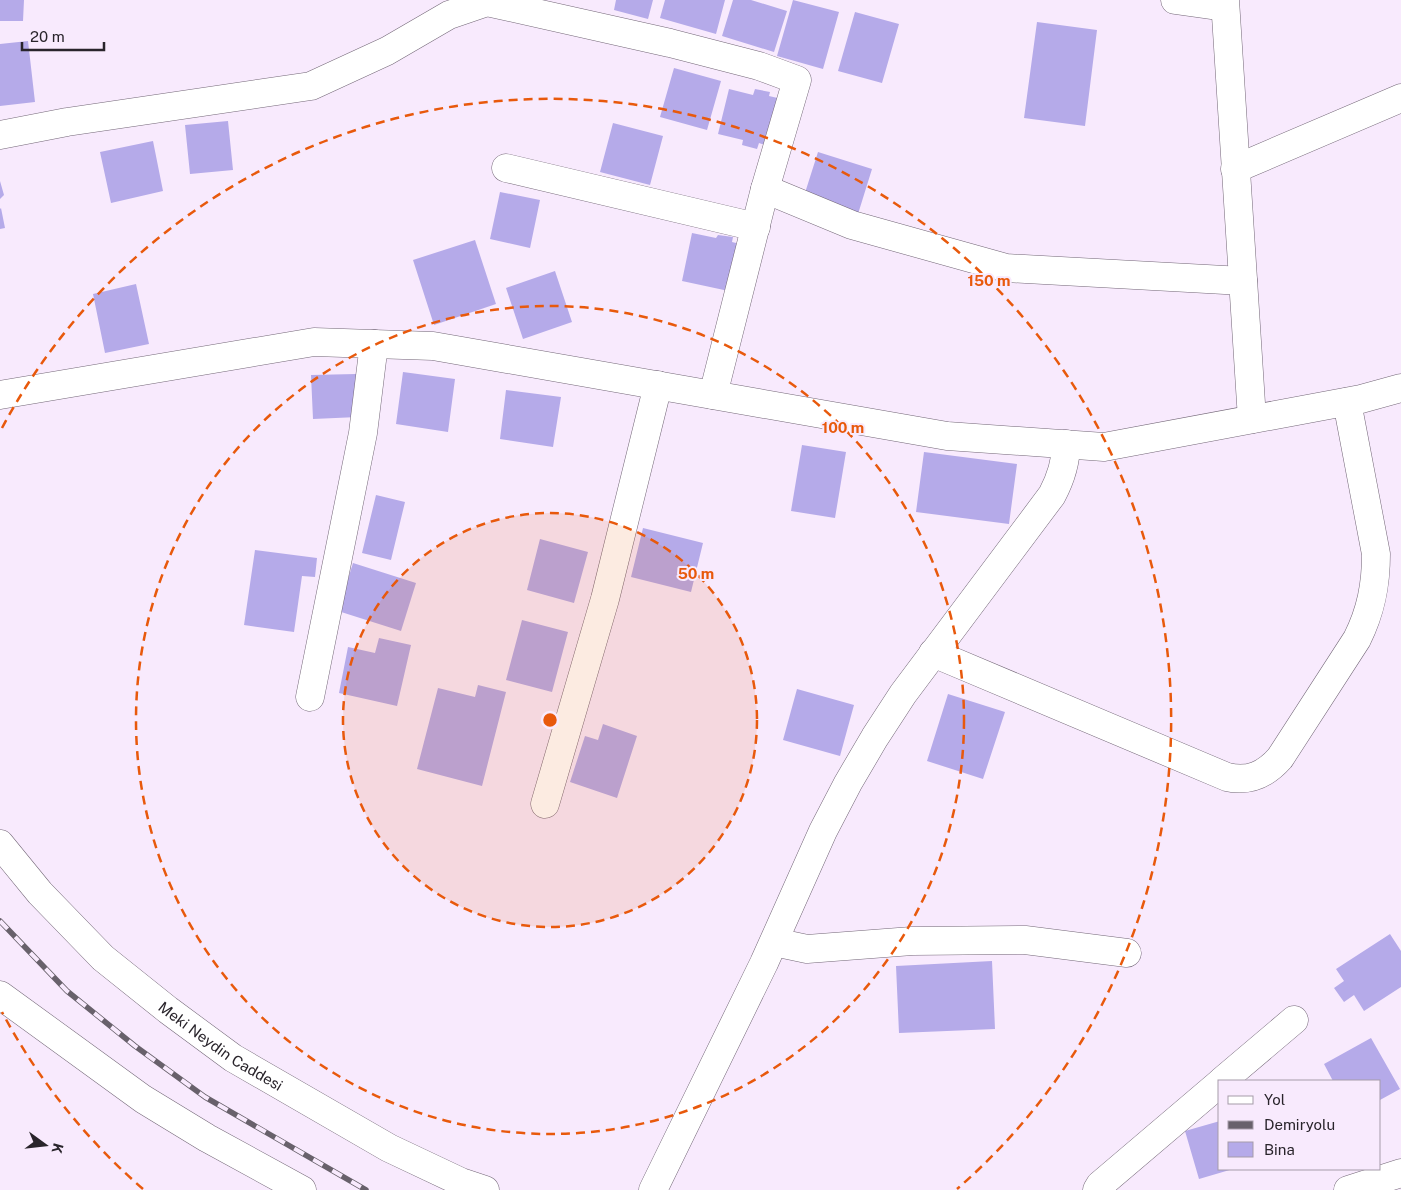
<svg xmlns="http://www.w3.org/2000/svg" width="1401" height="1190" font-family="'Public Sans',sans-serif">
<rect width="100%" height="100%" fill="#f8eafd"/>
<path fill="#b5aae9" d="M0,0H24L23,21H0Z
M616,0H653L648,19L614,10Z
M665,0H725L716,34L660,18Z
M733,0H751L787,11L774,52L722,36Z
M793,0L839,12L823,69L777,56Z
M855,12L899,24L882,83L838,71Z
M1037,22L1097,30L1085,126L1024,118Z
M28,41L35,102L0,106V44Z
M674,68L721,81L707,130L660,117Z
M729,89L753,95L755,89L770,92L769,96L786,100L774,148L759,143L757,149L742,145L743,140L718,134Z
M228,121L233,170L190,174L185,125Z
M613,123L663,136L650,185L600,172Z
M153,141L163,191L111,203L100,152Z
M818,152L872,169L858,214L804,196Z
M0,181L4,195L0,199Z
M500,192L540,200L530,248L490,239Z
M1,208L5,228L0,229V209Z
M692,233L716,238L718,235L733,237L732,242L748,246L738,293L682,281Z
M475,240L496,304L434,325L413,260Z
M555,271L572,322L523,339L506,288Z
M136,284L149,344L105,353L93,294Z
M403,372L455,379L448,432L396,424Z
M356,374L358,417L313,419L311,375Z
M506,390L561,397L553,447L500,439Z
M802,445L846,452L835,518L791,511Z
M924,452L1017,464L1009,524L916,512Z
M376,495L405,502L391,560L362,553Z
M643,528L703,543L691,592L631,577Z
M540,539L588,552L574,603L527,590Z
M255,550L317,558L315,577L302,576L294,632L244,625Z
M353,563L416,583L401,631L338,611Z
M522,620L568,632L552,692L506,680Z
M379,638L411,645L397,706L339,693L348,647L375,653Z
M478,685L506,692L482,786L417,769L438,688L475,697Z
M797,689L854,705L840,756L783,740Z
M948,694L1005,712L983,779L927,761Z
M603,724L637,736L617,798L570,782L585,736L598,740Z
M1390,934L1401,951V987L1364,1011L1354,995L1344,1002L1334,988L1344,981L1336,969Z
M992,961L995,1029L899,1033L896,966Z
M1371,1038L1400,1089L1380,1100V1081H1333L1324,1064Z
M1220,1121V1169H1233L1199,1179L1185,1131Z"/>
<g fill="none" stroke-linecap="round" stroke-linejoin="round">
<g stroke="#736777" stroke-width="29">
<g id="minor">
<path d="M1175,0L1225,7"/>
<path d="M1225,0L1252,419"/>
<path d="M0,135L67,122L311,86L387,51L449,15L487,2L670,43L759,66L797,80L765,189L713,395"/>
<path d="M506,168L756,227"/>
<path d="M1235,169L1401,98"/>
<path d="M765,189L852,225L1006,268L1243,281"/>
<path d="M0,395L314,342L433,346L947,436L1104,447L1361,399L1401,388"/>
<path d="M933,653L1227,777C1249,782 1265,775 1280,758L1357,639C1371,611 1376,585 1376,554L1347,402"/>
<path d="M310,697L363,433L374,344"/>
<path d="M545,804L605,599L658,385"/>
<path id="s1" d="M0,844L40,893L103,958L168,1010L233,1058L389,1148L461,1182L485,1190"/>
<path d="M774,942L807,949L912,941L1025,940L1127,953"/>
<path d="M0,995L143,1099L207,1138L302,1190"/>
<path d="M1222,1081L1294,1020"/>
<path d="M653,1190L764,963L823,831L848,783L875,737L903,694L1052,495C1061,478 1066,463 1066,444"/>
<path d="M1097,1190L1100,1185L1220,1083"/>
<path d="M1348,1190L1401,1173"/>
</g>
</g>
<use href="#minor" stroke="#fff" stroke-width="28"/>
<g stroke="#68616b" stroke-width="5.5">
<path id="rail" d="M0,921L67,991L135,1046L205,1097L366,1190"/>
</g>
<use href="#rail" stroke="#f8eafd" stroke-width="4" stroke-dasharray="11" stroke-linecap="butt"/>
</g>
<circle cx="550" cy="720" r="207" fill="#e8590c" fill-opacity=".12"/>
<g fill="none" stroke="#e8590c" stroke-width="2.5" stroke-dasharray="9 6">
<circle cx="550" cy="720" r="207"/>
<circle cx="550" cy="720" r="414"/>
<path d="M143 1189A621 621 0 0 1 2 1012M2 428A621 621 0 1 1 957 1189"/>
</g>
<g text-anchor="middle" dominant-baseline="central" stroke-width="4" stroke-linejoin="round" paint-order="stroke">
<g font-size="15" fill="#29242b" stroke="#f8eafd">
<text stroke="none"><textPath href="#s1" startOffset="301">Meki Neydin Caddesi</textPath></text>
</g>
</g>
<circle cx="550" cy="720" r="8" fill="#e8590c" stroke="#f8eafd" stroke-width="2.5"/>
<g font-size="15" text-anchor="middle" font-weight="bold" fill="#e8590c" stroke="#f8eafd" stroke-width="4" stroke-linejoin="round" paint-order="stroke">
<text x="989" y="286">150 m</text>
<text x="843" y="433">100 m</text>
<text x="696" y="579">50 m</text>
</g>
<rect x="1218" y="1080" width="162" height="90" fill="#f8eafd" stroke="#a59ba9"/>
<rect x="1228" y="1096" width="25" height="8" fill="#ffffff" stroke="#a59ba9"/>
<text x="1264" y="1105" font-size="15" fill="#29242b">Yol</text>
<rect x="1228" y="1121" width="25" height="8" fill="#68616b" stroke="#a59ba9"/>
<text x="1264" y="1130" font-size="15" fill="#29242b">Demiryolu</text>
<rect x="1228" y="1142" width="25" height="15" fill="#b5aae9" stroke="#a59ba9"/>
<text x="1264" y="1155" font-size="15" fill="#29242b">Bina</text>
<g transform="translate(45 1145) rotate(105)" stroke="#f8eafd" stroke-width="4" paint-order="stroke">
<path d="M0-4L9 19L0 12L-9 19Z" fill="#29242b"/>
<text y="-8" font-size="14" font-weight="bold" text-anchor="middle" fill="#29242b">K</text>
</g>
<path d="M22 42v8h82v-8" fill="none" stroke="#29242b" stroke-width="2.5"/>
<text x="30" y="42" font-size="15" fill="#29242b" stroke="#f8eafd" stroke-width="4" paint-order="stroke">20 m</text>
</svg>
